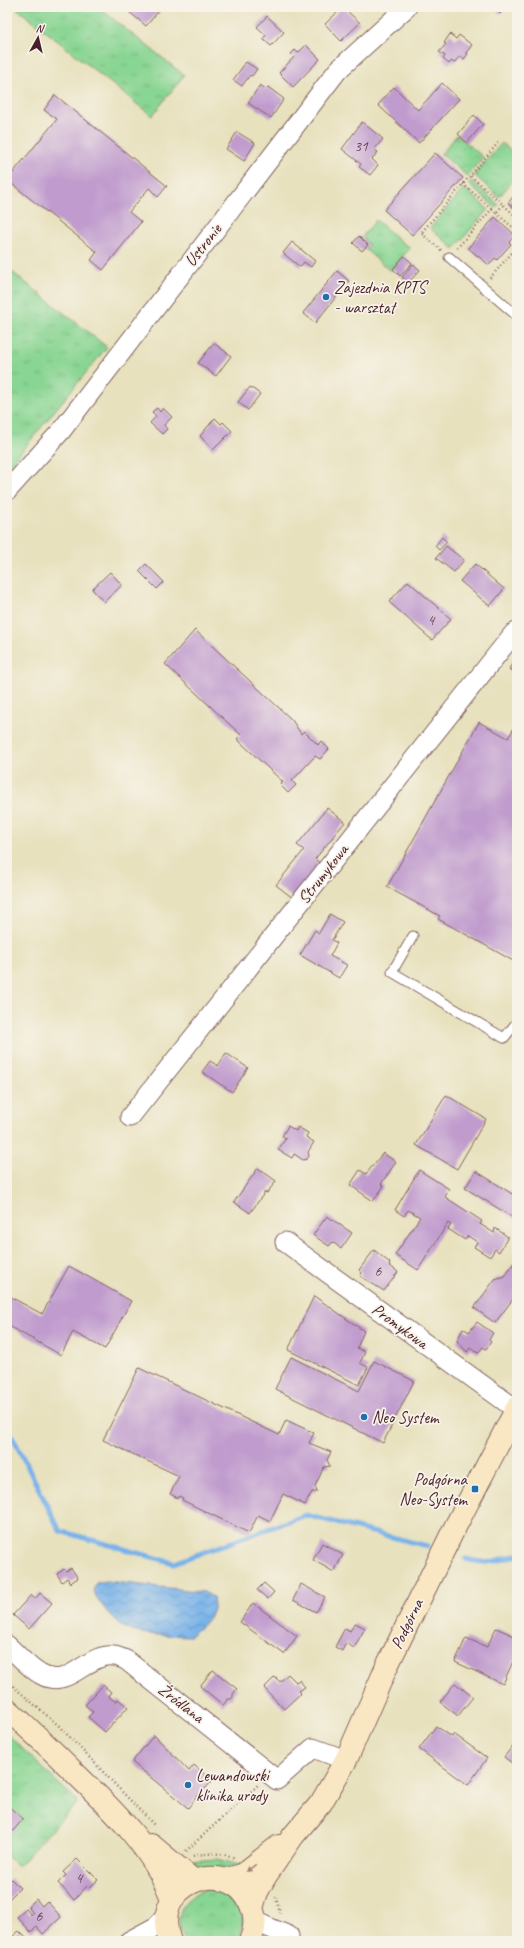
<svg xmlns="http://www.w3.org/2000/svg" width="524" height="1948" font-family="Caveat,sans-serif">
<defs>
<pattern id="grass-tufts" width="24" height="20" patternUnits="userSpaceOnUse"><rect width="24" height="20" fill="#89d593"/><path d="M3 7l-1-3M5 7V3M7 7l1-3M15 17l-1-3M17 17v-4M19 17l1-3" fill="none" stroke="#78b67f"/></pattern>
<pattern id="park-crowns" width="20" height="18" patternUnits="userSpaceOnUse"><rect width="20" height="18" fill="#89d593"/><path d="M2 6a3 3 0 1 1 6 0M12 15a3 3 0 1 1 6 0" fill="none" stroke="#78b67f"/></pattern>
<pattern id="water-waves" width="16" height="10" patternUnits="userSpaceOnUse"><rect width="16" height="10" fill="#79b3e9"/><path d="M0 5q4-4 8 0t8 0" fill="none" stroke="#6591bd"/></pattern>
</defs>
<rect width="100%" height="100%" fill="#f7f3e8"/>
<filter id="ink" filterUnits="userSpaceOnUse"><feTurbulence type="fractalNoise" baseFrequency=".025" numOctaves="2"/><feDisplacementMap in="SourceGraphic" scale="8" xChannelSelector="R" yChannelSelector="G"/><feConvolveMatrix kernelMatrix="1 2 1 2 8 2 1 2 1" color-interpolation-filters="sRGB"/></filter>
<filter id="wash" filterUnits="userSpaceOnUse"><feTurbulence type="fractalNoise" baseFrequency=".012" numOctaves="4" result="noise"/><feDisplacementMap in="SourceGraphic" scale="16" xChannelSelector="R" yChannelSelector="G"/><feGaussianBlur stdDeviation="0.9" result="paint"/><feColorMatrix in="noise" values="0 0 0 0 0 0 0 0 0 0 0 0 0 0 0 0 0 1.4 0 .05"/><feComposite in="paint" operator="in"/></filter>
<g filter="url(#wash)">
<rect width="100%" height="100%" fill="#e8e1be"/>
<path fill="url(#grass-tufts)" stroke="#6a7a5f" d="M15,7H98L184,75L152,116Z
M472,181L499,205L496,208L468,184Z
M464,188L488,209L454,249L430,228Z
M376,220L405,245L411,247L390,271L365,249L369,245L362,237Z
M7,268L107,347L7,469Z
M7,1734L78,1802L18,1866L7,1857Z
M217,1859L239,1865L241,1868L195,1870L184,1860L190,1861Z
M215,1889C239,1895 251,1920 236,1941H186C168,1917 187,1888 215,1889Z"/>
<path fill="url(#park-crowns)" stroke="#6a7a5f" d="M457,135L483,157L467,176L441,154Z
M502,143L517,156V176L499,197L474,175Z"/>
<path fill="url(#water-waves)" stroke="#62698a" d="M106,1581L204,1592L213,1597C217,1615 202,1626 190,1636C173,1635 154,1636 137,1632C118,1629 102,1607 93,1591L96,1583Z"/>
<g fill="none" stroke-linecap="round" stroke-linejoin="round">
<path stroke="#79b3e9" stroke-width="5" d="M7,1426L60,1531L174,1563L306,1515L427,1546
M466,1559C488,1565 496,1561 517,1555"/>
</g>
<g id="blocks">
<path fill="#c09bce" d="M130,7H162L146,26L128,11Z
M343,7L360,23L341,41L325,24Z
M493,7H507L500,14Z
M267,16L284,32L271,46L263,39L266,35L257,27Z
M450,34L456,39L459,35L472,45L466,53L468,54L464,59L460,56L454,63L451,61L449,64L443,59L445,56L439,52L446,44L444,43Z
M306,45L320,59L293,87L279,73L294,57L291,54L295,50L298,53Z
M246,62L257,69L252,76L250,75L242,86L233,80Z
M442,83L459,99L419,143L378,105L394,87L418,110Z
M260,85L266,89L268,87L284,99L271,118L248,103Z
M55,95L167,186L158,197L149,188L129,212L141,222L103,270L91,260L97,252L7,180L57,119L44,110Z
M474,115L483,124L467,143L458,134Z
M362,122L383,139L374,150L378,152L372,159L378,165L370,175L359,167L361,164L342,149Z
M237,132L255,143L244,161L226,149Z
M435,153L463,178L412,235L384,210Z
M517,192V211L508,203Z
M495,217L515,235L509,242L511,244L497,260L495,258L489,265L468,248Z
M359,236L368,245L362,251L353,243Z
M292,242L315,261L311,267L304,262L300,267L283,253Z
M404,256L412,263L400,276L393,269Z
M413,264L420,270L408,283L402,277Z
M337,271L349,281L315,323L303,313Z
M214,343L231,356L216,376L198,363Z
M250,387L260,394L248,410L238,402Z
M157,408L160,412L163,408L172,417L164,425L167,429L162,434L150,423L156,416L152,412Z
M215,418L221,424L223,422L232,431L213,450L200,436Z
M442,537L447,542L439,550L435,546Z
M446,546L464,560L454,572L436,558Z
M146,564L164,582L157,589L139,571Z
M475,564L504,589L490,606L460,581Z
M110,572L122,585L104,602L92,589Z
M408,581L451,619L432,640L389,602Z
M195,630L292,720L301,734L304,731L318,745L321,741L329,749L320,759L315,756L292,781L296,785L288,793L280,785L283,782L237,739L241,735L165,664Z
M517,655V673L509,669Z
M479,722L508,738L517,723V963L438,919L440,916L387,887Z
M327,808L345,822L315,859L322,865L294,899L276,885L304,850L297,845Z
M330,914L343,922L332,940L337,943L330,956L347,965L339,978L300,955L315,930L319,933Z
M226,1053L248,1068L232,1092L202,1072L210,1061L218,1066Z
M446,1095L486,1119L457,1169L416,1145Z
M288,1126L296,1131L298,1127L308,1133L306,1137L314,1142L308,1152L309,1156L307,1159L303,1160L294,1154L292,1158L278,1150L286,1138L282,1136Z
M383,1153L396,1162L381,1184L384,1186L373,1201L350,1185L360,1170L366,1174Z
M258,1168L276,1181L267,1193L265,1192L250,1213L234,1202Z
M419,1170L449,1189L445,1197L482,1221L480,1224L494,1233L495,1228L508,1237L499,1252L495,1249L490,1257L474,1247L477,1242L468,1236L465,1240L448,1229L451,1225L448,1223L418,1270L395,1255L420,1217L408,1210L404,1216L395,1210Z
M476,1171L517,1197V1220L465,1188Z
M327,1216L352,1233L341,1249L333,1242L329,1246L313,1235Z
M374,1250L390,1263L389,1265L398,1272L384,1291L360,1276L362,1273L359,1270Z
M517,1259V1299L516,1301L513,1299L495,1323L474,1308L495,1279L504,1276Z
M69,1266L131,1301L105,1349L73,1332L61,1355L7,1325V1295L42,1314Z
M314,1296L364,1331L357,1348L365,1352L360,1363L368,1367L359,1385L288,1350Z
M477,1322L493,1333L489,1340L491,1342L486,1349L483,1347L478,1353L470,1348L467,1352L457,1341L463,1328L469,1332Z
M291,1357L359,1391L374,1361L414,1381L383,1443L275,1389Z
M139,1368L279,1435L286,1420L314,1433L309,1443L331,1452L327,1460L330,1466L324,1467L315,1486L317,1492H312L305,1505L283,1494L270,1521L258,1515L249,1533L182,1500L183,1498L179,1496L178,1498L170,1494L179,1476L103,1440Z
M322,1543L343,1555L334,1572L313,1560Z
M71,1568L78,1578L70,1583L67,1578L62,1582L57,1574L64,1569L66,1571Z
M264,1583L274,1592L268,1599L257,1590Z
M301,1584L325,1597L316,1612L293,1600Z
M40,1593L52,1603L29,1629L13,1615L31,1595L35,1599Z
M253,1603L297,1636L284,1654L240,1622Z
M355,1623L365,1628L354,1648L346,1643L342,1651L335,1647L345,1628L350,1631Z
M496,1628L517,1637V1652L503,1684L455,1662L466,1638L487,1647Z
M213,1670L237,1689L233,1694V1697L231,1699H228L223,1705L200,1686Z
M288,1674L296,1682L299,1680L305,1687L299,1691L301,1693L284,1709L264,1688L275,1677L280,1682Z
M455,1683L473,1697L458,1716L440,1702Z
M103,1685L111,1692L108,1696L116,1702L118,1699L128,1707L105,1732L88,1717L93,1712L85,1705Z
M436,1726L452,1737L454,1734L487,1758L468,1785L419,1749Z
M154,1735L189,1771L194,1765L212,1781L204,1790L203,1789L188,1808L132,1762Z
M517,1741V1767L504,1757Z
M7,1805L23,1819L7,1838Z
M77,1859L98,1880L90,1887L88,1885L74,1900L58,1883L66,1875L63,1872Z
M11,1879L20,1888L7,1901V1883Z
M36,1899L42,1906L47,1901L61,1917L43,1934L37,1927L31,1932L17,1917L26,1909L31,1915L33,1913L28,1907Z
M19,1931L29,1941H7Z"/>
</g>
</g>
<g filter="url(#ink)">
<use href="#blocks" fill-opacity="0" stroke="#81635e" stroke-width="1"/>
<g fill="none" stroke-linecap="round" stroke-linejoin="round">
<g stroke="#81635e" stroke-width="11">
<path id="lane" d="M449,257L517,316
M413,936L392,972L504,1038L517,1022"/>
</g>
<g stroke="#81635e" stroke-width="21">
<path id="street" d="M7,491L61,431L338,70L407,7
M130,1117L514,633L517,632
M285,1242L517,1410
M7,1645C17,1654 28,1667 40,1674C69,1692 87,1652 114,1656C118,1656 122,1659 126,1660L277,1780L313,1748L346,1760
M254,1918L263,1925L289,1936
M129,1941L157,1926L166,1916"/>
</g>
<g stroke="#81635e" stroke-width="24">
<path id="secondary" d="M7,1709C32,1731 55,1753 78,1776C115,1812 154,1850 172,1899
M151,1845L194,1881
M223,1880L242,1875L279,1846
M252,1908L257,1892L265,1877L293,1836L321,1803L346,1760L387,1666L453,1531L517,1408
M170,1941C148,1886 225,1852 250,1903C256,1915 256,1928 250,1941"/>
</g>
<path stroke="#81635e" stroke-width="2.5" stroke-dasharray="1 3" stroke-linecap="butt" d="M471,176L517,217
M463,184L492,209
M496,213L517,231
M457,248L492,209L496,213L503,205
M441,250L421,233L499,142
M490,278L517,247
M7,1681L59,1726L155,1826
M186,1851L258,1785
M193,1856C207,1853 221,1852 235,1858
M276,1897L280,1913"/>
<use href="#lane" stroke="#fff" stroke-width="9"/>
<use href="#street" stroke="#fff" stroke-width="19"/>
<use href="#secondary" stroke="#f9e7c3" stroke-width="22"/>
</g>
<defs><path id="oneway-solid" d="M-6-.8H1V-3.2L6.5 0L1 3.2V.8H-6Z"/></defs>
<use fill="#a28377" href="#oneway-solid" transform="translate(251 1868) rotate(143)"/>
</g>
<g fill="#1f6fb2" stroke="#f7f3e8" stroke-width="1.5">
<circle cx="326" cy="297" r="4"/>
<circle cx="364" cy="1417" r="4"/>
<rect x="471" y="1485" width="8" height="8" rx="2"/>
<circle cx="188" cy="1785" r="4"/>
</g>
<g text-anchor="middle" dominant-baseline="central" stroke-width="3.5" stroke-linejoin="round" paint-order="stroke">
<g font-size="15" fill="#683e54">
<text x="361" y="146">31</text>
<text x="431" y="620">4</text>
<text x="378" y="1271">6</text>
<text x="79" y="1878">4</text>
<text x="39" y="1916">6</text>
</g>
<g font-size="17" fill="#4a1f2b" stroke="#f7f3e8">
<text transform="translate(203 245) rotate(-52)">Ustronie</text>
<text transform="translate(323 874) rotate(-52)">Strumykowa</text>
<text transform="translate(400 1326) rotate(36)">Promykowa</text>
<text transform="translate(407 1624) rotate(-64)">Podgórna</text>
<text transform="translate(181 1703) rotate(38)">Źródlana</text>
</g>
<g font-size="17" fill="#4a1f2b" stroke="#f7f3e8" text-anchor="start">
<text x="334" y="287">Zajezdnia KPTS<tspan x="334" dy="20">- warsztat</tspan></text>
<text x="372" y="1417">Neo System</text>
<text x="467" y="1479" text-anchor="end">Podgórna<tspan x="467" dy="20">Neo-System</tspan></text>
<text x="196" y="1775">Lewandowski<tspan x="196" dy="20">klinika urody</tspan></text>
</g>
</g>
<rect width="524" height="1948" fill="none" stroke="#f7f3e8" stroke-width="24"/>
<g transform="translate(38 38) rotate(8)" stroke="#f7f3e8" stroke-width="3" paint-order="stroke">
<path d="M0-3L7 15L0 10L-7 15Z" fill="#4a1f2b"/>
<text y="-6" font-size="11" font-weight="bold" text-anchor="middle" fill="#4a1f2b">N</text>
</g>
</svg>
